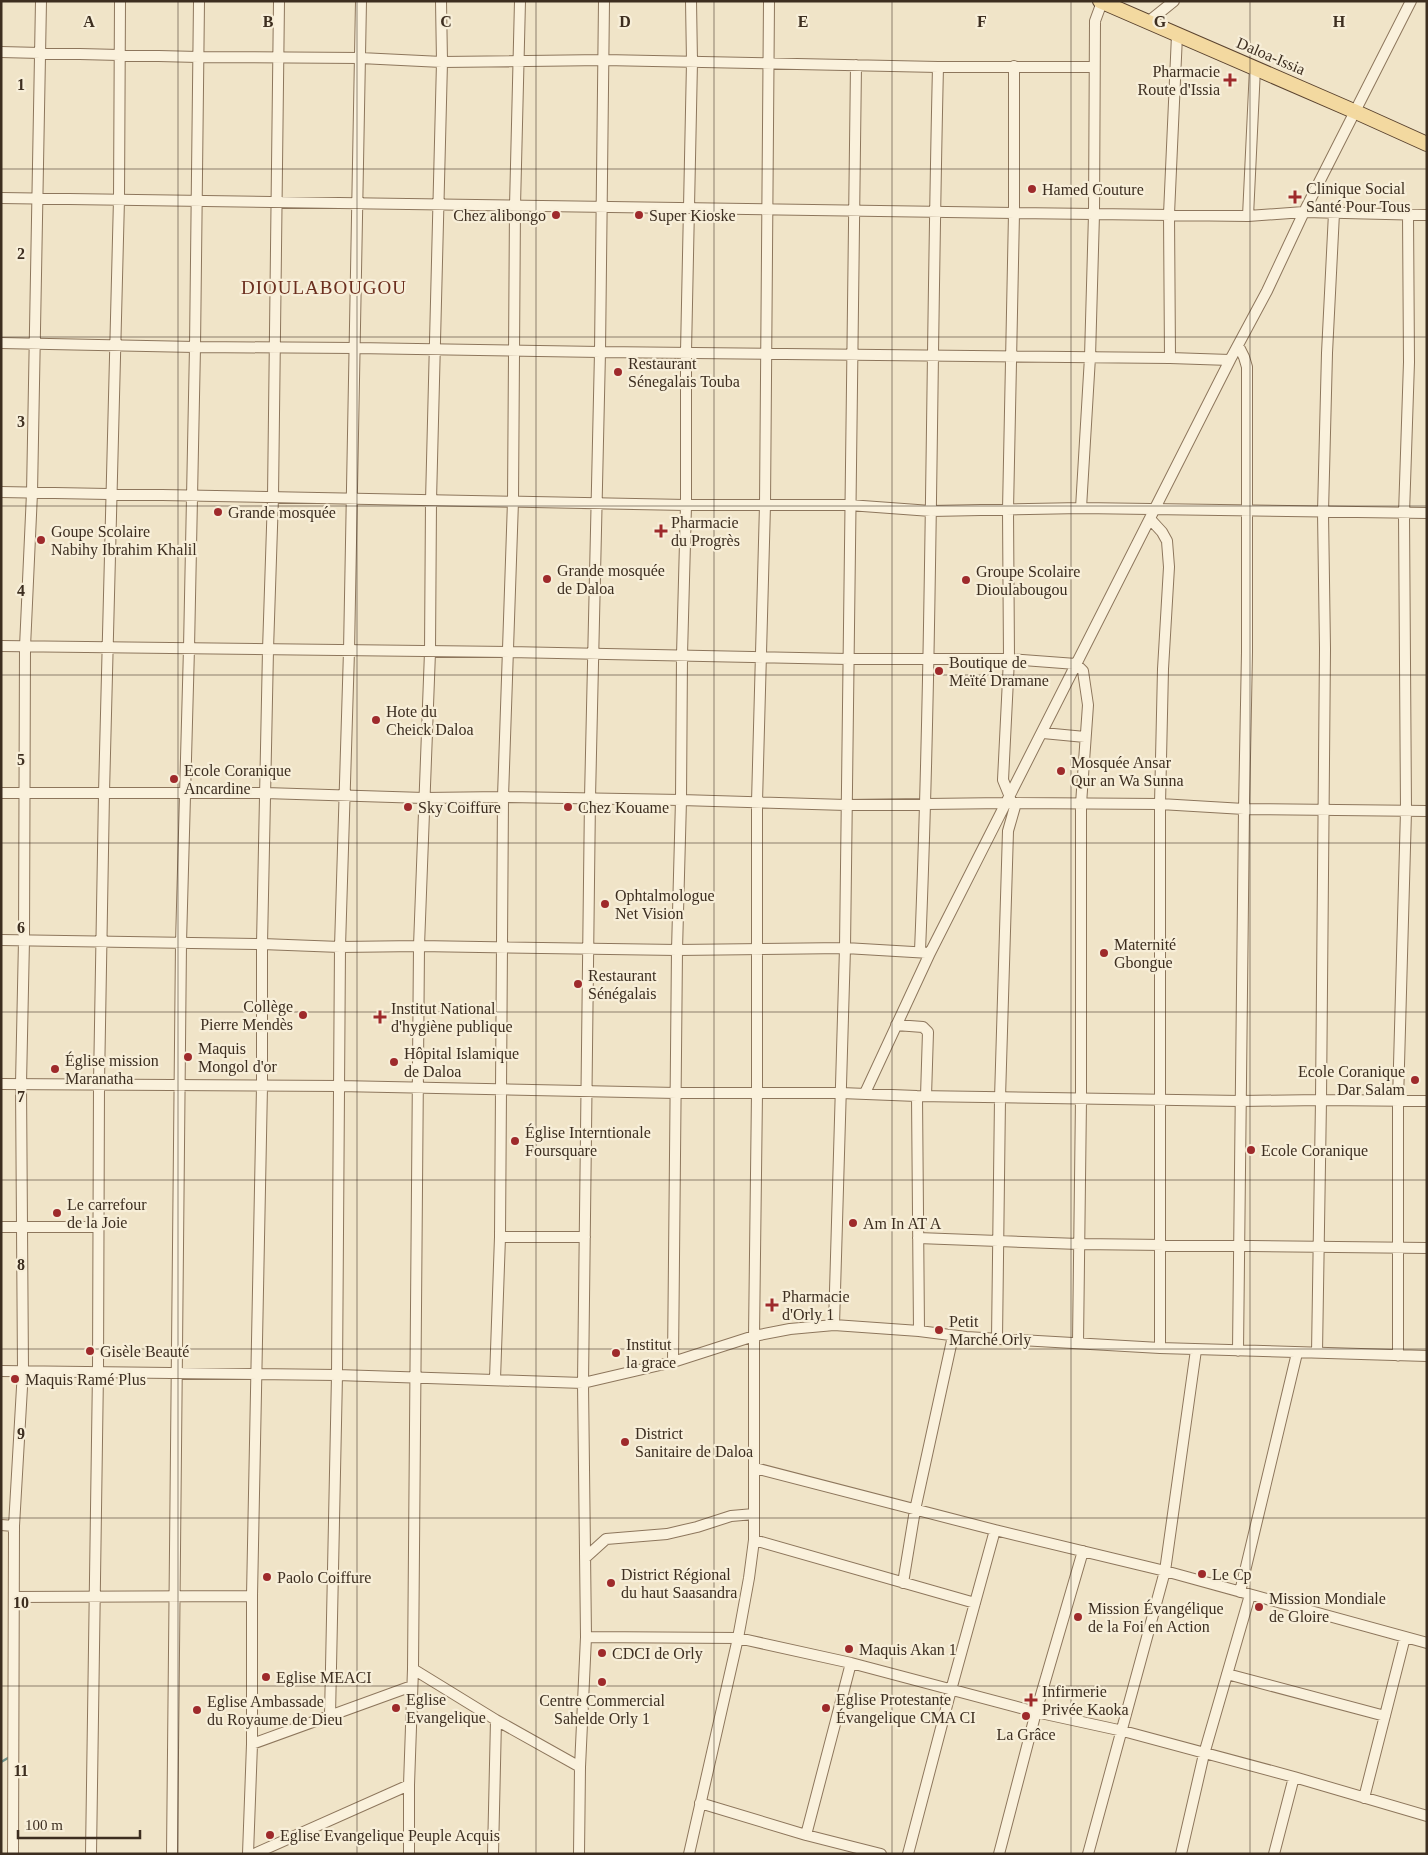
<svg xmlns="http://www.w3.org/2000/svg" width="1428" height="1855" font-family="'Times New Roman',serif">
<rect width="100%" height="100%" fill="#f0e4c8"/>
<g fill="none" stroke-linecap="round" stroke-linejoin="round">
<path stroke="#6f938a" stroke-width="2.5" d="M1,1762L8,1758"/>
<g stroke="#8d765c" stroke-width="12">
<path id="minor" d="M1148,22L1174,1
M1,52L198,57L360,58L442,62L604,60L938,67H1094
M1,198L1014,213L1248,216L1304,212L1427,215
M1248,216L1255,68
M1,343L195,347L355,348L600,352L1170,358L1230,360
M1238,345L1244,357L1247,367V652L1244,809L1238,1351
M1170,358L1169,214L1177,35
M1,492L686,505H849L931,511L1081,508L1427,513
M1081,508L1090,357L1094,214L1095,21L1102,2
M1151,520L1162,532L1167,541L1169,567L1163,669L1160,804V1348
M1,646L509,652L848,659H1009L1076,664L1083,671L1088,705L1081,804V1099L1078,1343
M1043,733L1085,737
M1,793H265L424,798L503,797L681,800L846,805L1006,803L1160,804L1244,809L1427,811
M1010,797L1003,780L1009,659L1008,510L1014,213V66
M1,940L262,944L340,947L419,946L677,950L845,948L930,953
M920,951C932,657 931,362 938,67
M896,1025L923,1027L928,1032L926,1096
M1,1084L339,1086L676,1093H841L917,1096L1241,1101L1321,1100L1427,1101
M865,1093L930,953L1230,360L1267,291L1304,212L1411,1
M917,1096L919,1331
M1,1227H98
M500,1237H585
M918,1238L1079,1244L1427,1248
M834,1325L845,948L856,65
M997,1339L1000,1098L1008,831L1016,803
M1317,1353L1321,1100L1325,649L1323,512L1327,353L1334,213
M1398,1356V1101L1406,811L1404,514L1409,362L1408,214
M673,1362L677,950L681,800L682,655L686,505V352L692,62L691,1
M1,1371L337,1375L583,1383L673,1362L754,1336L790,1329L834,1325L919,1331L966,1337L1160,1348L1427,1356
M495,1379L500,1237L503,797L513,501L515,206L520,1
M755,1468L995,1530L1165,1571L1427,1643
M1,1525L14,1526
M754,1540L975,1603
M585,1558L606,1539L667,1534L697,1527L731,1516L754,1514
M903,1583L915,1510L953,1336
M1240,1592L1297,1353
M14,1597L252,1596
M586,1637L738,1638L851,1663L1036,1712L1123,1731L1294,1777L1427,1816
M413,1669L496,1720L580,1767
M1227,1674L1385,1716
M330,1716L337,1375L340,947L349,651L361,1
M252,1744L412,1686
M1364,1798L1405,1637
M700,1803L806,1835L881,1854
M806,1835L851,1663
M13,1854L14,1526L23,1370L21,1084L24,940L25,647L32,493L41,1
M91,1854L98,1372L99,1083L104,793L119,199L120,1
M172,1854L181,943L189,648L195,347L199,1
M248,1854L252,1744V1596L262,1086V944L268,650L273,497L279,1
M254,1854L409,1785
M409,1854V1785L413,1669L419,946L430,652L431,501L442,62L441,1
M493,1854L496,1720
M579,1854L580,1767L586,1637L583,1383L590,798L600,352L604,1
M689,1854L738,1638L749,1578L754,1540V1336L757,1093V802L765,505L769,1
M908,1854L951,1690L995,1530
M999,1854L1036,1712L1083,1551
M1088,1854L1165,1571L1196,1350
M1181,1854L1204,1754L1250,1595
M1274,1854L1294,1777"/>
</g>
<g stroke="#5b4430" stroke-width="16">
<path id="major" d="M1100,1L1356,112L1427,144"/>
</g>
<use href="#minor" stroke="#faf1dc" stroke-width="10"/>
<use href="#major" stroke="#f3d9a0" stroke-width="14"/>
</g>
<path fill="none" stroke="#3d2e20" stroke-width="1" stroke-opacity="0.55" d="M178,1V1854M357,1V1854M536,1V1854M714,1V1854M892,1V1854M1071,1V1854M1250,1V1854M1,169H1427M1,337H1427M1,506H1427M1,675H1427M1,843H1427M1,1012H1427M1,1180H1427M1,1349H1427M1,1518H1427M1,1686H1427"/>
<g fill="#9e2a2b" stroke="#f7eed8" stroke-width="2">
<path d="M1227.5 72.5h5v5h5v5h-5v5h-5v-5h-5v-5h5z"/>
<circle cx="1032" cy="189" r="5"/>
<path d="M1292.5 189.5h5v5h5v5h-5v5h-5v-5h-5v-5h5z"/>
<circle cx="556" cy="215" r="5"/>
<circle cx="639" cy="215" r="5"/>
<circle cx="618" cy="372" r="5"/>
<circle cx="218" cy="512" r="5"/>
<path d="M658.5 523.5h5v5h5v5h-5v5h-5v-5h-5v-5h5z"/>
<circle cx="41" cy="540" r="5"/>
<circle cx="547" cy="579" r="5"/>
<circle cx="966" cy="580" r="5"/>
<circle cx="939" cy="671" r="5"/>
<circle cx="376" cy="720" r="5"/>
<circle cx="1061" cy="771" r="5"/>
<circle cx="174" cy="779" r="5"/>
<circle cx="408" cy="807" r="5"/>
<circle cx="568" cy="807" r="5"/>
<circle cx="605" cy="904" r="5"/>
<circle cx="1104" cy="953" r="5"/>
<circle cx="578" cy="984" r="5"/>
<circle cx="303" cy="1015" r="5"/>
<path d="M377.5 1009.5h5v5h5v5h-5v5h-5v-5h-5v-5h5z"/>
<circle cx="188" cy="1057" r="5"/>
<circle cx="394" cy="1062" r="5"/>
<circle cx="55" cy="1069" r="5"/>
<circle cx="1415" cy="1080" r="5"/>
<circle cx="515" cy="1141" r="5"/>
<circle cx="1251" cy="1150" r="5"/>
<circle cx="57" cy="1213" r="5"/>
<circle cx="853" cy="1223" r="5"/>
<path d="M769.5 1297.5h5v5h5v5h-5v5h-5v-5h-5v-5h5z"/>
<circle cx="939" cy="1330" r="5"/>
<circle cx="90" cy="1351" r="5"/>
<circle cx="616" cy="1353" r="5"/>
<circle cx="15" cy="1379" r="5"/>
<circle cx="625" cy="1442" r="5"/>
<circle cx="1202" cy="1574" r="5"/>
<circle cx="267" cy="1577" r="5"/>
<circle cx="611" cy="1583" r="5"/>
<circle cx="1259" cy="1607" r="5"/>
<circle cx="1078" cy="1617" r="5"/>
<circle cx="849" cy="1649" r="5"/>
<circle cx="602" cy="1653" r="5"/>
<circle cx="266" cy="1677" r="5"/>
<circle cx="602" cy="1682" r="5"/>
<path d="M1028.5 1692.5h5v5h5v5h-5v5h-5v-5h-5v-5h5z"/>
<circle cx="396" cy="1708" r="5"/>
<circle cx="826" cy="1708" r="5"/>
<circle cx="197" cy="1710" r="5"/>
<circle cx="1026" cy="1716" r="5"/>
<circle cx="270" cy="1835" r="5"/>
</g>
<g text-anchor="middle" dominant-baseline="central" stroke-width="4.5" stroke-linejoin="round" paint-order="stroke">
<g font-size="16" fill="#3d2e20" stroke="#f7eed8">
<text transform="translate(1271 56) rotate(23)">Daloa-Issia</text>
</g>
<g font-size="16" fill="#3d2e20" stroke="#f7eed8" text-anchor="start">
<text x="1220" y="71" text-anchor="end">Pharmacie<tspan x="1220" dy="18">Route d'Issia</tspan></text>
<text x="1306" y="188">Clinique Social<tspan x="1306" dy="18">Santé Pour Tous</tspan></text>
<text x="1042" y="189">Hamed Couture</text>
<text x="546" y="215" text-anchor="end">Chez alibongo</text>
<text x="649" y="215">Super Kioske</text>
<text x="628" y="363">Restaurant<tspan x="628" dy="18">Sénegalais Touba</tspan></text>
<text x="228" y="512">Grande mosquée</text>
<text x="671" y="522">Pharmacie<tspan x="671" dy="18">du Progrès</tspan></text>
<text x="51" y="531">Goupe Scolaire<tspan x="51" dy="18">Nabihy Ibrahim Khalil</tspan></text>
<text x="557" y="570">Grande mosquée<tspan x="557" dy="18">de Daloa</tspan></text>
<text x="976" y="571">Groupe Scolaire<tspan x="976" dy="18">Dioulabougou</tspan></text>
<text x="949" y="662">Boutique de<tspan x="949" dy="18">Meïté Dramane</tspan></text>
<text x="386" y="711">Hote du<tspan x="386" dy="18">Cheick Daloa</tspan></text>
<text x="1071" y="762">Mosquée Ansar<tspan x="1071" dy="18">Qur an Wa Sunna</tspan></text>
<text x="184" y="770">Ecole Coranique<tspan x="184" dy="18">Ancardine</tspan></text>
<text x="418" y="807">Sky Coiffure</text>
<text x="578" y="807">Chez Kouame</text>
<text x="615" y="895">Ophtalmologue<tspan x="615" dy="18">Net Vision</tspan></text>
<text x="1114" y="944">Maternité<tspan x="1114" dy="18">Gbongue</tspan></text>
<text x="588" y="975">Restaurant<tspan x="588" dy="18">Sénégalais</tspan></text>
<text x="293" y="1006" text-anchor="end">Collège<tspan x="293" dy="18">Pierre Mendès</tspan></text>
<text x="391" y="1008">Institut National<tspan x="391" dy="18">d'hygiène publique</tspan></text>
<text x="198" y="1048">Maquis<tspan x="198" dy="18">Mongol d'or</tspan></text>
<text x="404" y="1053">Hôpital Islamique<tspan x="404" dy="18">de Daloa</tspan></text>
<text x="65" y="1060">Église mission<tspan x="65" dy="18">Maranatha</tspan></text>
<text x="1405" y="1071" text-anchor="end">Ecole Coranique<tspan x="1405" dy="18">Dar Salam</tspan></text>
<text x="525" y="1132">Église Interntionale<tspan x="525" dy="18">Foursquare</tspan></text>
<text x="1261" y="1150">Ecole Coranique</text>
<text x="67" y="1204">Le carrefour<tspan x="67" dy="18">de la Joie</tspan></text>
<text x="863" y="1223">Am In AT A</text>
<text x="782" y="1296">Pharmacie<tspan x="782" dy="18">d'Orly 1</tspan></text>
<text x="949" y="1321">Petit<tspan x="949" dy="18">Marché Orly</tspan></text>
<text x="626" y="1344">Institut<tspan x="626" dy="18">la grace</tspan></text>
<text x="100" y="1351">Gisèle Beauté</text>
<text x="25" y="1379">Maquis Ramé Plus</text>
<text x="635" y="1433">District<tspan x="635" dy="18">Sanitaire de Daloa</tspan></text>
<text x="621" y="1574">District Régional<tspan x="621" dy="18">du haut Saasandra</tspan></text>
<text x="1212" y="1574">Le Cp</text>
<text x="277" y="1577">Paolo Coiffure</text>
<text x="1269" y="1598">Mission Mondiale<tspan x="1269" dy="18">de Gloire</tspan></text>
<text x="1088" y="1608">Mission Évangélique<tspan x="1088" dy="18">de la Foi en Action</tspan></text>
<text x="859" y="1649">Maquis Akan 1</text>
<text x="612" y="1653">CDCI de Orly</text>
<text x="276" y="1677">Eglise MEACI</text>
<text x="1042" y="1691">Infirmerie<tspan x="1042" dy="18">Privée Kaoka</tspan></text>
<text x="406" y="1699">Eglise<tspan x="406" dy="18">Evangelique</tspan></text>
<text x="836" y="1699">Eglise Protestante<tspan x="836" dy="18">Évangelique CMA CI</tspan></text>
<text x="602" y="1700" text-anchor="middle">Centre Commercial<tspan x="602" dy="18">Sahelde Orly 1</tspan></text>
<text x="207" y="1701">Eglise Ambassade<tspan x="207" dy="18">du Royaume de Dieu</tspan></text>
<text x="1026" y="1734" text-anchor="middle">La Grâce</text>
<text x="280" y="1835">Eglise Evangelique Peuple Acquis</text>
</g>
<g font-size="19" letter-spacing="1" fill="#6b2e1e" stroke="#f7eed8">
<text x="324" y="287">DIOULABOUGOU</text>
</g>
</g>
<g font-size="16" text-anchor="middle" font-weight="bold" fill="#3d2e20" stroke="#f7eed8" stroke-width="4.5" stroke-linejoin="round" paint-order="stroke">
<text x="89" y="27">A</text>
<text x="268" y="27">B</text>
<text x="446" y="27">C</text>
<text x="625" y="27">D</text>
<text x="803" y="27">E</text>
<text x="982" y="27">F</text>
<text x="1160" y="27">G</text>
<text x="1339" y="27">H</text>
<text x="21" y="90">1</text>
<text x="21" y="259">2</text>
<text x="21" y="427">3</text>
<text x="21" y="596">4</text>
<text x="21" y="765">5</text>
<text x="21" y="933">6</text>
<text x="21" y="1102">7</text>
<text x="21" y="1270">8</text>
<text x="21" y="1439">9</text>
<text x="21" y="1608">10</text>
<text x="21" y="1776">11</text>
</g>
<rect width="1428" height="1855" fill="none" stroke="#3d2e20" stroke-width="5"/>
<path d="M18 1830v8h122v-8" fill="none" stroke="#3d2e20" stroke-width="2.5"/>
<text x="25" y="1830" font-size="15" fill="#3d2e20" stroke="#f7eed8" stroke-width="4" paint-order="stroke">100 m</text>
</svg>
